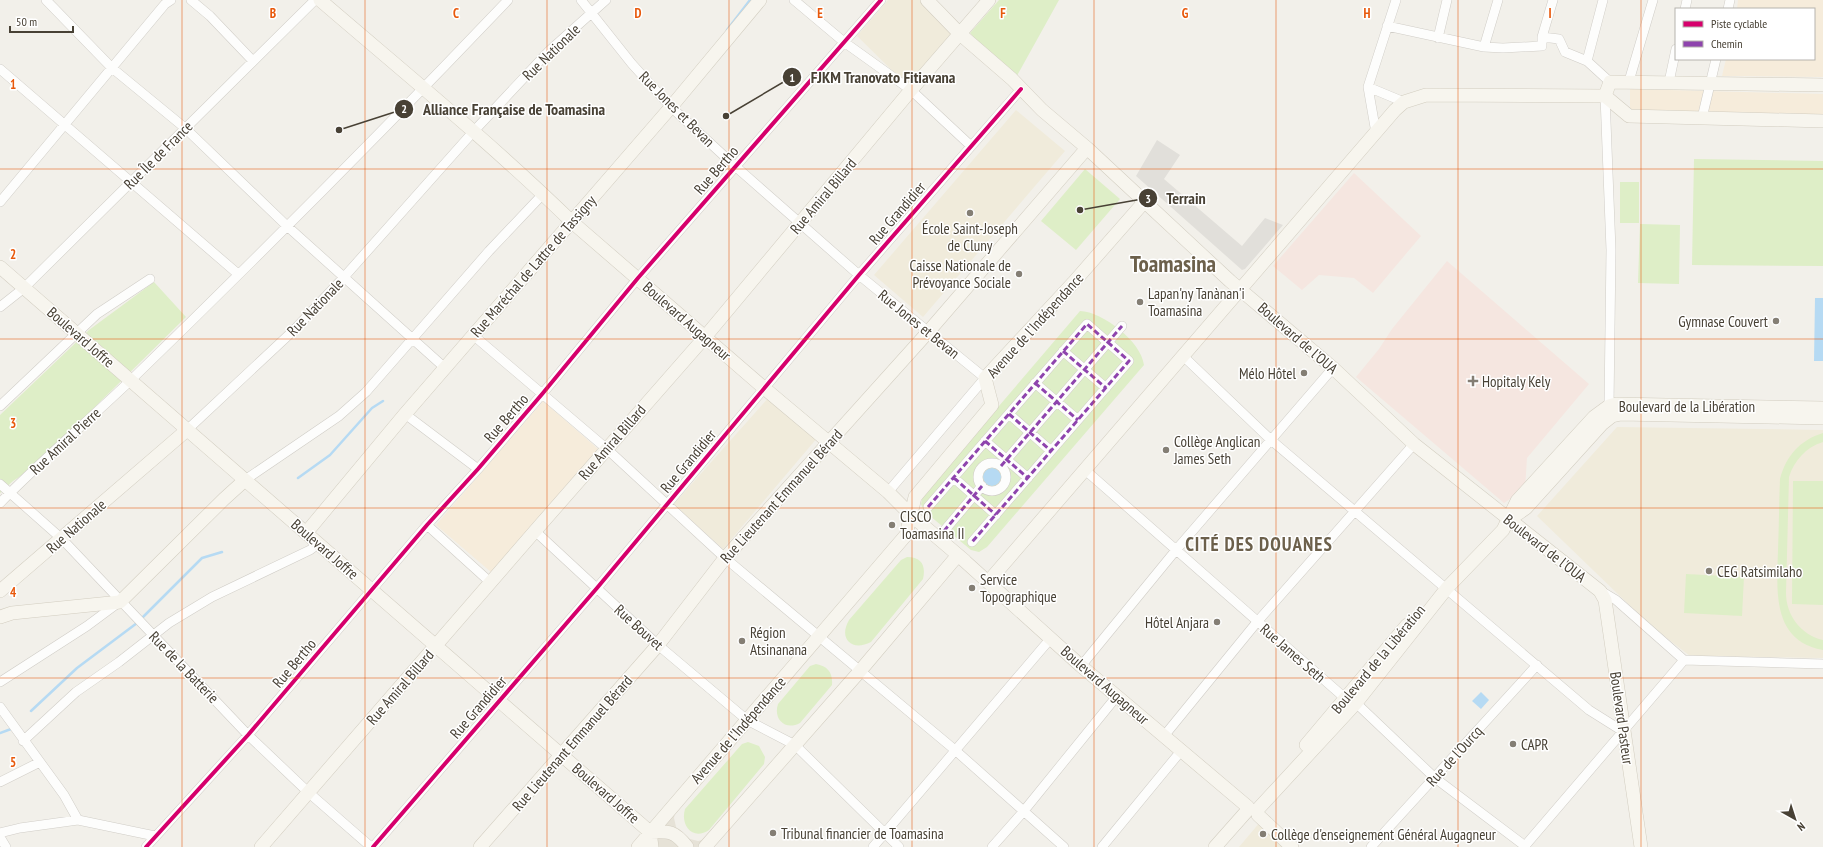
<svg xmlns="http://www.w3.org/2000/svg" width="1823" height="847" font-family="'PT Sans Narrow',sans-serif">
<rect width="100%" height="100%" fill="#f2f0ea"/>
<path fill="#e6e2d7" d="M669,803L676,809L674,818L676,827L682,834L690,839L698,841L708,839L712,847H631Z"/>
<path fill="#f6ecdb" d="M1738,0H1823V77L1722,76L1726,59H1814V9H1737Z
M1630,89L1823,94V119L1630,114Z
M543,401L598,449L491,572L436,525Z"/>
<path fill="#f0ebdb" d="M888,0H931L956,29L910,88L857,36Z
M1016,110L1065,151L923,317L874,275Z
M770,396L818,437L723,549L673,505Z
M1617,427L1823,430V658L1690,656L1651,626L1537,516Z
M1261,821L1292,847H1239Z"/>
<path fill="#f5e6e0" d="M1354,173L1421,236L1373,293L1354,278L1319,275L1302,290L1273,266Z
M1447,261L1589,384L1527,458L1525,489L1504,503L1356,377L1379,349L1392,329Z"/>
<path fill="#deeec7" d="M999,0H1059L1014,81L970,33Z
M1694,159L1823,161V266L1692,265Z
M1085,169L1120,199L1076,250L1041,221Z
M1620,182H1639V223H1620Z
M1640,224L1680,225L1679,284L1638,283Z
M154,282L186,317L34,467L13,481L0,493V415L89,330Z
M1080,311C1103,312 1141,341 1144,365L987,547L979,552L971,550L924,511L921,504L923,495Z
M1823,433V442C1806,447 1794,461 1789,477L1786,593C1786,615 1801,635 1823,640V650C1771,641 1777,589 1778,550C1779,526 1779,503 1780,479C1786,456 1800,440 1823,433Z
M1793,481H1823V605L1792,604Z
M907,557C922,557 926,566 923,579L871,642C852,652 838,639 849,620L901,560Z
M1686,574L1744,577L1742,616L1684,613Z
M816,664C828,666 833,673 832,685L800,723C785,731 773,719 778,704L810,666Z
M748,742L759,746L765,757L764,764L709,830C693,841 680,826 685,809L742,744Z"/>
<path fill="#e1dfda" d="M1157,140L1180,155L1164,179L1242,246L1265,218L1283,225L1245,269L1242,270L1136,176Z"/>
<path fill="#b6daf3" d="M1815,298H1823V361H1814Z
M983 477a9 9 0 1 1 18 0a9 9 0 1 1-18 0Z
M1481,692L1489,700L1481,709L1472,701Z"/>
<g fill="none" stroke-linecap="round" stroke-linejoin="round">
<path stroke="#b6daf3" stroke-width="2.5" d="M727,30L750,0
M298,478L330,455L372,408L383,401
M143,617L202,558L222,552
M31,711L77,668L137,623
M0,733L11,729"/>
<g stroke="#d0cdc7" stroke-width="10">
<path id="street" d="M46,0L112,68L185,128L287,226L445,368
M191,0L210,16L253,61
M581,0L632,64L671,107L735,166L859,275L985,378L888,492
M794,0L844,42L911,90L971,146
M1685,9L1687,0
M1728,9L1730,0
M1387,26L1484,47L1503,48L1542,46V37L1559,39L1565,52L1587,61L1610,82
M1542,37L1553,0
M1438,38L1447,0
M1484,47L1498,0
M1587,61L1603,0
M0,69L238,274
M1629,81L1653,0
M1669,82L1676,49
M1368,87L1404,102
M1605,96L1611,250L1609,406L1610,410
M1702,118L1716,59
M1376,133L1368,87L1396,0
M0,202L165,4L171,0
M0,307L24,288L315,0
M473,335L607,449L725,558L955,750L1064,847
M1063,351L1106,388
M1182,355L1271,440L1589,710L1624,732
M1035,383L1078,420
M0,406L97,314L150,279
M405,414L478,469
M1009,414L1051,451
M187,430L294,330L345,276L473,132L549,51L606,0
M985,441L1028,478
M978 477a14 14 0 1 1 28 0a14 14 0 1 1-28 0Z
M1001,466L1122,326
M1084,469L1346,699L1356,703L1435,778L1525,846
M954,478L996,515
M245,480L339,416L366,392L489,251L543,194
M0,484L62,539L248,735L308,792L371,847
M0,503C42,460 88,421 131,380C259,256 385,129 508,0
M928,507L1087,324L1129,361L972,542
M427,525L490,582
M535,531L658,645L747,720L795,745L899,847
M938,538L982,486
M1601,591L1616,600L1684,660
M1684,660L1823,664
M1081,666L1176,550L1333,368
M0,682L87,626L118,603
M0,707L64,795L78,820
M1164,736L1257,622L1414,444
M23,741L76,692L119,662L169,623L212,597L310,550L318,544
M0,782L40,762
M0,833L20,828L78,820L155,836
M0,837L6,847
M146,847L248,735L427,525L478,469L543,393L638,278L881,0
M373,847L597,588L859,275L1021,89
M873,847L1051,638
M992,847L1023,812L1117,696
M1102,847L1181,751
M1371,847L1537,665
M1524,847L1684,660"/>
</g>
<g stroke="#d2cdc0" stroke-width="14">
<path id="secondary" d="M320,0C405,73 492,144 572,222L764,388L888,492L911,515L965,561
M927,0L960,34L1012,79L1042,110L1087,148L1230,281L1333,368L1414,444L1600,591L1605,600L1641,847
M1605,96L1610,82L1823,85
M0,267L650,832
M1509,520L1526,508L1602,424L1612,416L1621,414L1823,418
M306,533L405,414L671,107L760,0
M988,582L1395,110L1404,102L1426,95L1605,96L1629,116L1823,121
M0,591L187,430
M0,617L12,613L120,602L224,499L245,480
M1306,745L1407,625
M1259,808L1356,703L1447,588L1503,530L1517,501L1594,417L1609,406L1616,404L1823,408
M1258,815L1292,847
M261,847L535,531L705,337L911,90L989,0
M480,847L658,645L725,558L929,331L1087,148
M638,847L906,535L915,497L992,405L985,378L1073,283L1145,201
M652,847L650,832C669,831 675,831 687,847
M705,847L860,671L958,555L1081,666L1248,807
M1215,847L1246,812"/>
</g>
<use href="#street" stroke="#fdfdfc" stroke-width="9"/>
<use href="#secondary" stroke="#f7f5ee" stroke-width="13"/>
<path stroke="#8e44ad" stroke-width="3" stroke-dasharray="6 3" stroke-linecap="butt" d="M1063,351L1106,388
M1035,383L1078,420
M1009,414L1051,451
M985,441L1028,478
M1001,466L1122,326
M954,478L996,515
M928,507L1087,324L1129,361L972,542
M938,538L982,486"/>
<g stroke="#fff" stroke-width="6">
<path id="cycleway" d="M146,847L248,735L427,525L478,469L543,393L638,278L881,0
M373,847L597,588L859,275L1021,89"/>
</g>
<use href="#cycleway" stroke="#d6006c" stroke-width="4"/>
</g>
<path fill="none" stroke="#e8590c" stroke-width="1" stroke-opacity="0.55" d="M182,0V847M365,0V847M547,0V847M729,0V847M912,0V847M1094,0V847M1276,0V847M1458,0V847M1641,0V847M0,169H1823M0,339H1823M0,508H1823M0,678H1823"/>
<g fill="#847e74" stroke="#fff" stroke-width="1.5">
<circle cx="970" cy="213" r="4"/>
<circle cx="1019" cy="274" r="4"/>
<circle cx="1140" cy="302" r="4"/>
<circle cx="1776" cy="321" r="4"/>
<circle cx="1304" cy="373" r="4"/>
<path d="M1471 375h4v4h4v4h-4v4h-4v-4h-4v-4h4z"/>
<circle cx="1166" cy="450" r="4"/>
<circle cx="892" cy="525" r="4"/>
<circle cx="1709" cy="571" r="4"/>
<circle cx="972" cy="588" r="4"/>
<circle cx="1217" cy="622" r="4"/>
<circle cx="742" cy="641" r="4"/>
<circle cx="1513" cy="744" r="4"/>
<circle cx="773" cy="833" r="4"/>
<circle cx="1263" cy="834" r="4"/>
</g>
<g text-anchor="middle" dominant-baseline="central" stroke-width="3" stroke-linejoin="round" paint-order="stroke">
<g font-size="15" fill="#484135" stroke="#fff">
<text transform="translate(551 52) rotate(-44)">Rue Nationale</text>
<text transform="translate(677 109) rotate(45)">Rue Jones et Bevan</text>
<text transform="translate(158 155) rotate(-45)">Rue Île de France</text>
<text transform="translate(716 170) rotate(-49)">Rue Bertho</text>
<text transform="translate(823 196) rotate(-50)">Rue Amiral Billard</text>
<text transform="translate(897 213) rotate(-49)">Rue Grandidier</text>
<text transform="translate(533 266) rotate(-49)">Rue Maréchal de Lattre de Tassigny</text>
<text transform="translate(315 307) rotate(-46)">Rue Nationale</text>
<text transform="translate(687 321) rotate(41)">Boulevard Augagneur</text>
<text transform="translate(919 324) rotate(39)">Rue Jones et Bevan</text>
<text transform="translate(1035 325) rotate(-48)">Avenue de l'Indépendance</text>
<text transform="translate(81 337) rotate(41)">Boulevard Joffre</text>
<text transform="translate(1298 338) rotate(41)">Boulevard de l'OUA</text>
<text x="1687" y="406">Boulevard de la Libération</text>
<text transform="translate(506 418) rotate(-49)">Rue Bertho</text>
<text transform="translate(65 441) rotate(-43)">Rue Amiral Pierre</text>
<text transform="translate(612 442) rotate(-49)">Rue Amiral Billard</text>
<text transform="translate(688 461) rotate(-50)">Rue Grandidier</text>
<text transform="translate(781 496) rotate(-48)">Rue Lieutenant Emmanuel Bérard</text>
<text transform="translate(76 526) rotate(-41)">Rue Nationale</text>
<text transform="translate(1545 548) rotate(38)">Boulevard de l'OUA</text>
<text transform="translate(325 549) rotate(41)">Boulevard Joffre</text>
<text transform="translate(639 627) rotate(42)">Rue Bouvet</text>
<text transform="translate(1293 653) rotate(41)">Rue James Seth</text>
<text transform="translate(1378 659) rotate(-50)">Boulevard de la Libération</text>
<text transform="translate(294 663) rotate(-50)">Rue Bertho</text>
<text transform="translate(184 667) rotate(46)">Rue de la Batterie</text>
<text transform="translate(1105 685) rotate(41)">Boulevard Augagneur</text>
<text transform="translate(400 687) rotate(-49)">Rue Amiral Billard</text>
<text transform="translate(478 707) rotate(-49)">Rue Grandidier</text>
<text transform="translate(1622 718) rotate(82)">Boulevard Pasteur</text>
<text transform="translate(738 730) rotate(-49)">Avenue de l'Indépendance</text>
<text transform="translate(572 743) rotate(-49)">Rue Lieutenant Emmanuel Bérard</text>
<text transform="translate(1454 756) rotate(-48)">Rue de l'Ourcq</text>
<text transform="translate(606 793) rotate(41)">Boulevard Joffre</text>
</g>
<g font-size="15" fill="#484135" stroke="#fff" text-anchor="start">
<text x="970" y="228" text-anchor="middle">École Saint-Joseph<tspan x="970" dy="17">de Cluny</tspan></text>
<text x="1011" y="265" text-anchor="end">Caisse Nationale de<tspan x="1011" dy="17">Prévoyance Sociale</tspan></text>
<text x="1148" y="293">Lapan'ny Tanànan'i<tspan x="1148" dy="17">Toamasina</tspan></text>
<text x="1768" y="321" text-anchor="end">Gymnase Couvert</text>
<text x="1296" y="373" text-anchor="end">Mélo Hôtel</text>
<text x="1482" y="381">Hopitaly Kely</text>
<text x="1174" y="441">Collège Anglican<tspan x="1174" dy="17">James Seth</tspan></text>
<text x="900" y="516">CISCO<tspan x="900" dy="17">Toamasina II</tspan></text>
<text x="1717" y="571">CEG Ratsimilaho</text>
<text x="980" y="579">Service<tspan x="980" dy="17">Topographique</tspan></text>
<text x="1209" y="622" text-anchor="end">Hôtel Anjara</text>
<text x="750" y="632">Région<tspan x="750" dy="17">Atsinanana</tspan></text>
<text x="1521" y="744">CAPR</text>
<text x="781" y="833">Tribunal financier de Toamasina</text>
<text x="1271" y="834">Collège d'enseignement Général Augagneur</text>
</g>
<g font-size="19" font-weight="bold" letter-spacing="1" fill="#6c604b" stroke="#fff">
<text x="1259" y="544">CITÉ DES DOUANES</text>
</g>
<g font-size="23" font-weight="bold" fill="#6c604b" stroke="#fff">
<text x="1173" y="263">Toamasina</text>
</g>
</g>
<g font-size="13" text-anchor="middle" font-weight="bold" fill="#e8590c" stroke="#fff" stroke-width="3" stroke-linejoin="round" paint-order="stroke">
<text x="273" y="18">B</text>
<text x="456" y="18">C</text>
<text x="638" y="18">D</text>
<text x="820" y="18">E</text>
<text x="1003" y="18">F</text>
<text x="1185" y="18">G</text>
<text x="1367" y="18">H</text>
<text x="1550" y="18">I</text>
<text x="13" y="89">1</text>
<text x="13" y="259">2</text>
<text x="13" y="428">3</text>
<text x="13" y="597">4</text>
<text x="13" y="767">5</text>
</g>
<path fill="none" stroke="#484135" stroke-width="1.5" d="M726 116L792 77M339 130L404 109M1080 210L1148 198"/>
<g fill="#484135" stroke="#fff" stroke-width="1.5">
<circle cx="726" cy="116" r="4"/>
<circle cx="339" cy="130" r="4"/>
<circle cx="1080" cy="210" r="4"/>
<circle cx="792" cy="77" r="10"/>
<circle cx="404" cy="109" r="10"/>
<circle cx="1148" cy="198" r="10"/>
</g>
<g font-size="12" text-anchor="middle" font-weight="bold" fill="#fff">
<text x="792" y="82">1</text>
<text x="404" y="113">2</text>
<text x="1148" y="203">3</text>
</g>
<g font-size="16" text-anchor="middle" font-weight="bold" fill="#484135" stroke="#fff" stroke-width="3" stroke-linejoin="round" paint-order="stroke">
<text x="883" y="83">FJKM Tranovato Fitiavana</text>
<text x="514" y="115">Alliance Française de Toamasina</text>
<text x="1186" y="204">Terrain</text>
</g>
<rect x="1675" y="8" width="140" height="52" fill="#ffffff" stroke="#b6b3ae"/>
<rect x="1683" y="21" width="20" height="6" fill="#d6006c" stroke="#b6b3ae"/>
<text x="1711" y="28" font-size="12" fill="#484135">Piste cyclable</text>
<rect x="1683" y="41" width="20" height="6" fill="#8e44ad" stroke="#b6b3ae"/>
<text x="1711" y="48" font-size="12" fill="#484135">Chemin</text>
<g transform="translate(1795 819) rotate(141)" stroke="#ffffff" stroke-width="3" paint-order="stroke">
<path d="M0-3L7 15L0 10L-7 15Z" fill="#484135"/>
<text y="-6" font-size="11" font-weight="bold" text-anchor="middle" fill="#484135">N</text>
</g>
<path d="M10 26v6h63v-6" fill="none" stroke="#484135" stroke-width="2"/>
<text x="16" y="26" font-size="12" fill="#484135" stroke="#ffffff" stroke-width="3" paint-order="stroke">50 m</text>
</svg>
